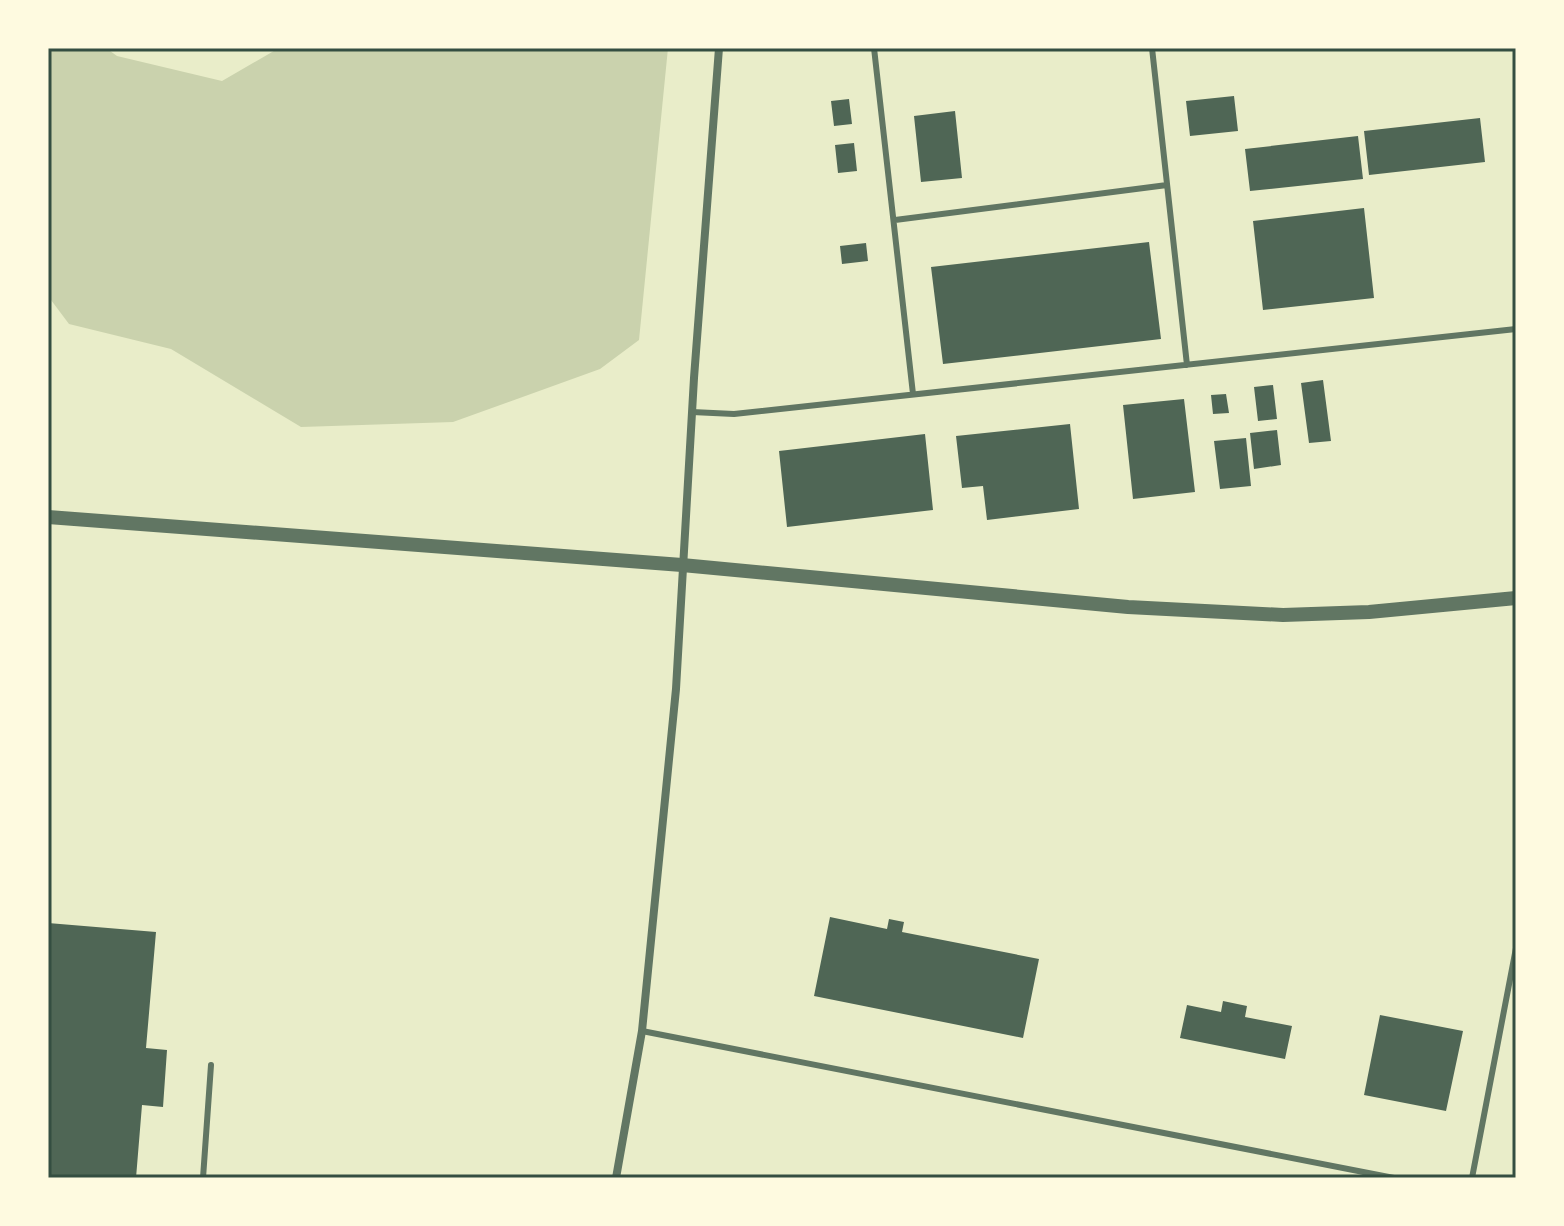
<svg xmlns="http://www.w3.org/2000/svg" width="1564" height="1226" font-family="'Work Sans',sans-serif">
<rect width="100%" height="100%" fill="#e9edc9"/>
<path fill="#cad2ad" d="M48,48H106L117,56L222,81L279,48H668L639,340L600,369L453,422L301,427L171,349L69,324L48,296Z"/>
<path fill="#4f6655" d="M1234,96L1238,131L1190,136L1186,101Z
M849,99L852,124L834,126L831,101Z
M955,111L962,178L921,182L914,116Z
M1480,118L1485,162L1369,175L1364,131Z
M1358,136L1363,179L1250,191L1245,149Z
M854,143L857,171L838,173L835,145Z
M1364,208L1374,298L1263,310L1253,221Z
M1149,242L1161,339L943,364L931,267Z
M866,243L868,261L842,264L840,246Z
M1323,380L1331,441L1309,443L1301,383Z
M1273,385L1277,419L1258,421L1254,387Z
M1226,394L1229,413L1213,414L1211,395Z
M1184,399L1195,492L1133,499L1123,405Z
M1070,424L1079,509L987,520L983,486L962,488L956,436Z
M1277,430L1281,465L1254,469L1250,433Z
M925,434L933,510L787,527L779,451Z
M1246,438L1251,486L1220,489L1214,441Z
M830,917L887,929L889,919L904,922L902,932L1039,959L1023,1038L814,996Z
M48,923L156,932L146,1048L167,1050L163,1107L142,1105L136,1178H48Z
M1223,1001L1247,1006L1245,1017L1292,1026L1285,1059L1180,1038L1187,1005L1221,1012Z
M1380,1015L1463,1031L1446,1111L1364,1095Z"/>
<g fill="none" stroke-linecap="round" stroke-linejoin="round">
<path stroke="#617663" stroke-width="6" d="M874,48L913,394
M1152,48L1187,365
M895,220L1167,185
M692,412L734,414L1516,329
M642,1031L1394,1178
M203,1178L211,1065
M1472,1178L1516,948"/>
<path stroke="#617663" stroke-width="8" d="M616,1178L642,1031L676,689L694,378L719,48"/>
<path stroke="#617663" stroke-width="14" d="M48,517L682,565L1128,607L1283,615L1369,612L1516,598"/>
</g>
<rect width="1564" height="1226" fill="none" stroke="#fefae0" stroke-width="100"/>
<rect x="50" y="50" width="1464" height="1126" fill="none" stroke="#344e41" stroke-width="3"/>
</svg>
